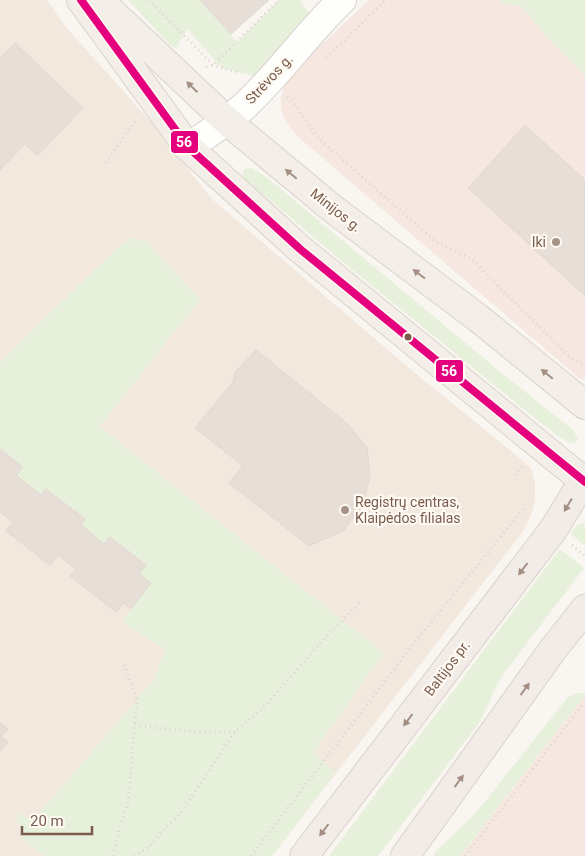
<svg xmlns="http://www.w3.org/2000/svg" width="585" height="856" font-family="Roboto,sans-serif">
<rect width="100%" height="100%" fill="#f9f5f0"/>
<path fill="#f2e8de" d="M0,0H47L65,26L151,122L211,198L409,368L528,465L532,470L535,482V501L532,512L524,530L272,856H0Z"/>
<path fill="#f6e8e1" d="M369,0H498L508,4L521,6L541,30L585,76V381L579,378L296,135L285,120L281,110V98L287,77Z
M585,695V856H460Z"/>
<path fill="#e7f0db" d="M128,0H200L231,34L236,43L279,0H300L310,15L254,76L222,68L187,29L176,48L171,46Z
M498,0H585V76L541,30L521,6L508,4Z
M252,168L270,180L498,370L573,430L578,439L574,443L567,442L542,424L339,259L244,178L242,173L245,169Z
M132,238L146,241L200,299L100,427L384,653L313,753L336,772L272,856H44L21,838V824L16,821L17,813L31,820L35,818L153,681L165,650L122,622L151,583L139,574L146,565L110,537L104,544L81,525L85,519L47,489L41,495L16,475L22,467L0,449V362L116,249Z
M585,522V546L571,534L577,525Z
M560,549L584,568L500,679L480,722L378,856H329Z
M578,693H585V695L460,856H434L435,852L475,814L568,697Z"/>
<path fill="#e6ded7" stroke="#e2d8d2" d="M200,0H269L231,34Z
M15,43L83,108L37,156L25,144L0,170V58Z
M525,125L585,180V296L468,188Z
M256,350L349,425L367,448L370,475L364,503L344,530L309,546L229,483L243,466L195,428L233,382L235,372Z
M0,449L23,467L16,475L41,495L46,489L85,519L81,525L104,544L110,537L146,565L139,574L151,583L131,609L124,603L116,612L70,576L76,569L58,555L50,565L6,531L13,522L0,512Z
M0,722L8,729L1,737L8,742L0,751Z"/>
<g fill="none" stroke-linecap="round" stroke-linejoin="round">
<g stroke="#d7d1cb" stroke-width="30">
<path id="minor" d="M188,147C206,135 224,124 241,109C278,76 306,34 342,0"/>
</g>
<g stroke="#dad1cc" stroke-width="30">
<path id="primary" d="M81,0L188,147L300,249L585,482
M99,0L227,121L333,209L478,318L585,405"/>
</g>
<g stroke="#dad1cc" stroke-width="30">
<path id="trunk" d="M304,856L553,530L585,478
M405,856L554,648L585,609"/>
</g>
<path stroke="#dcd5d0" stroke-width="3" stroke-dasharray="1 4" stroke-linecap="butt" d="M149,0L213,65L241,73
M326,58L386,0
M206,67L213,65L279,0
M287,97L294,104L318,138L436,242L471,258L497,285L570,357L585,365
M106,163L137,118
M515,475L524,464
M572,545L585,556
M135,724C168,731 201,732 235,732
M113,856L118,833L128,803L137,700L124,664
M134,856L149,847L164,829L180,814L235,732L268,703L325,638L361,601
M251,856L415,642L525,507
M465,856L585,702"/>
<use href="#minor" stroke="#fefefd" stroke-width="28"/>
<use href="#primary" stroke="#f3eee8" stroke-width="28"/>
<use href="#trunk" stroke="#f2ece8" stroke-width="28"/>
<g stroke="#fffaf3" stroke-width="11">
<path id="bus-1" d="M81,0L188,147L300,249L585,482"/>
</g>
<use href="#bus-1" stroke="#e5007d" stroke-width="8"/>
</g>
<defs><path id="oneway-solid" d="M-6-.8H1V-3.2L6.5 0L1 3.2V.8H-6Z" transform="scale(1.25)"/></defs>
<g fill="#a48f83">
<use href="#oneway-solid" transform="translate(192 87) rotate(-136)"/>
<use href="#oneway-solid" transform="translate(291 174) rotate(-140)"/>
<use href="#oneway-solid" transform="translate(419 274) rotate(-143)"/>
<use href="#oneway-solid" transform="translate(547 374) rotate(-141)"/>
</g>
<g fill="#a48e83">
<use href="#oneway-solid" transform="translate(568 505) rotate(121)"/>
<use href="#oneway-solid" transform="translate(523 569) rotate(127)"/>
<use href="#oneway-solid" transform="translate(525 689) rotate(-54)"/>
<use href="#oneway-solid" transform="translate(408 720) rotate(127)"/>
<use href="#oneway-solid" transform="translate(459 781) rotate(-54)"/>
<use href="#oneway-solid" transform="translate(324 830) rotate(127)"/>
</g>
<g fill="#a69286" stroke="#fffaf3" stroke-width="2">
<circle cx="556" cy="242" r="5"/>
<circle cx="345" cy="510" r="5"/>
</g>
<circle fill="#7a5c4d" stroke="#fffaf3" stroke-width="2" cx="408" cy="337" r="4.5"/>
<g text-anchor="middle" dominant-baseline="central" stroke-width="4.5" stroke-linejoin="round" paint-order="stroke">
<g font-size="14" fill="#7a5c4d" stroke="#fffaf3">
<text transform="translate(269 79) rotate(-47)">Strėvos g.</text>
<text transform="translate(336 210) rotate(38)">Minijos g.</text>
<text transform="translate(447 668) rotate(-53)">Baltijos pr.</text>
</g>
<g font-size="14" fill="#7a5c4d" stroke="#fffaf3" text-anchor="end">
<text x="546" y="242">Iki</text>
<text x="355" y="502" text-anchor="start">Registrų centras,<tspan x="355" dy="16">Klaipėdos filialas</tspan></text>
</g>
</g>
<g stroke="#fffaf3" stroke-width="2">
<rect x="170" y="130" width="29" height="24" rx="5" fill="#e5007d"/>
<rect x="435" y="359" width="29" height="24" rx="5" fill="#e5007d"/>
</g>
<g font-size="14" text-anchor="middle" font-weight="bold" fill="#fff">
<text x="184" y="147">56</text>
<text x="449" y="376">56</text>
</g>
<path d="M22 826v8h70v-8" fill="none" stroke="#7a5c4d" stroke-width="2.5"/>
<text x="30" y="826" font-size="15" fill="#7a5c4d" stroke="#fffaf3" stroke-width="4" paint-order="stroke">20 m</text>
</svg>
